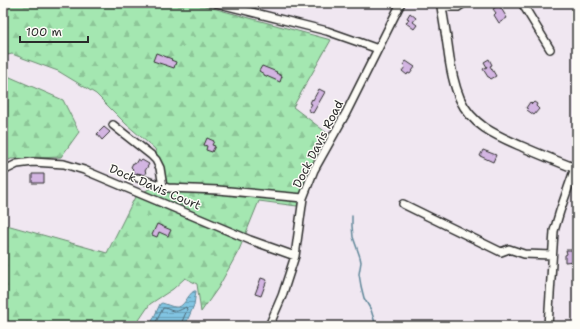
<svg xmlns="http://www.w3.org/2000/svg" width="580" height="329" font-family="'Shantell Sans',sans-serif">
<defs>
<pattern id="forest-firs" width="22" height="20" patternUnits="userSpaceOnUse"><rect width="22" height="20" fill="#a4e7b1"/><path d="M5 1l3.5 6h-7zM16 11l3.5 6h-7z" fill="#8dc698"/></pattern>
<pattern id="water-rules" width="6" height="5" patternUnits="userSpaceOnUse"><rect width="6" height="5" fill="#81c4e2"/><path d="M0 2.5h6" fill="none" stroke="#6a9fb7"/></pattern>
</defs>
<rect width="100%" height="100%" fill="#f0e7f1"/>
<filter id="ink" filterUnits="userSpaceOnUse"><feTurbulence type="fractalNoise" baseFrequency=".025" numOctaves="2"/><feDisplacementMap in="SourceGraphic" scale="8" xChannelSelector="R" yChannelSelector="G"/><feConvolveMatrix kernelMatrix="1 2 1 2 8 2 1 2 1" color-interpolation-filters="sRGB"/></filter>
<g filter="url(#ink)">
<path fill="url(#forest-firs)" stroke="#68896e" d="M3,3H194L331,40L293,107L327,133L297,206L259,201L239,250L218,288L201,312L197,284L185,278L173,289L150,304L135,326H3V224L107,253L135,197L166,179L155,149L126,124L96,94L58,71L12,54L3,56Z
M3,74L63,100L79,132L61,157L11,159L3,163Z"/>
<path fill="url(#water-rules)" stroke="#5f8799" d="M194,291H196L194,305L185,326H150L160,304L162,303C166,304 172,307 175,307C184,309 187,295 194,291Z"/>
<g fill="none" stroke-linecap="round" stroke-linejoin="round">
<path stroke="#4d6874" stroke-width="1" d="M154,326L163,308C167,308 169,310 173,311C178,312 182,309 186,307L187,310L181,324V326"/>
<path stroke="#5f8799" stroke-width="1.5" d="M352,216V226L353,237L360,257L361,262L359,274L361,286L364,298L371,310L376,326"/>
</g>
<path fill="#d3b5e2" stroke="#2b2b2b" d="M499,5L507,18L499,23L494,15L496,13L493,9Z
M410,13L416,18L413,22L417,25L414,29L406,23L409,19L407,18Z
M156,53L172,59L171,60L176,62L174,68L153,61Z
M489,59L492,65L490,66L496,76L491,79L489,77H488L483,69L487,67L484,62Z
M406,61L415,67L410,74L408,73L407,75L402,71L405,67L403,65Z
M262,66L277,72L276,73L282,76L280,82L264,75V74L259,71Z
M319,89L325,92L313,113L308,110L312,104L310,103L312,99L313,100Z
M530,102L532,104L534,102L537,104L536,106L539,109L534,115L527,110L528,109L526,108Z
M104,127L110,132L102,140L97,134Z
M207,138L214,141L212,145L215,146L212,152L206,150L207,146L204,145Z
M483,150L496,155L493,162L480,156Z
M138,159L141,161L142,160L149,164L145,171L146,172L144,175L137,173L133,176L132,175L134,172L132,170L133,169L131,167L133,163L135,164Z
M32,174H44V183H32Z
M157,224L171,230L168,236L159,232L157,237L152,235Z
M566,250H573L574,261L565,262V255L567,254Z
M261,278L267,280L261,296L255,294Z"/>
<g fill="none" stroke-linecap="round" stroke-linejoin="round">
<g stroke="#2b2b2b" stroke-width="10">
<path id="minor" d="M216,3L327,31L367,45L378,49
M522,3L550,49
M442,7H458L464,3
M113,125L151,155L156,160L160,168L163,187
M3,171L17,164L33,162L64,164L84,170L250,240L295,256
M138,178L168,188L218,190L303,198
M403,204L501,252L509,249L524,254L552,255
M269,326L282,296L295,256L303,198L314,170L346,113L401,3
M548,326L554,231L560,211L575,168"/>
</g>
<g stroke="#2b2b2b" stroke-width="11">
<path id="major" d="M441,3C443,18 446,33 448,48C450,65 453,83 460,99C472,126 498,136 523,147C541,155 559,162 577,169"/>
</g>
<use href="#minor" stroke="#fdfcf7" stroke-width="7"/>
<use href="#major" stroke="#fdfcf7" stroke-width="8"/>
</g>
</g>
<g text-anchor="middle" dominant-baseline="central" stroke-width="3" stroke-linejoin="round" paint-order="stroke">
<g font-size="12" fill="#2b2b2b" stroke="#fdfcf7">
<text transform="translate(318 144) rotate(-63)">Dock Davis Road</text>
<text transform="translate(155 187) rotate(23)">Dock Davis Court</text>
</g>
</g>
<rect width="580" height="329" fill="none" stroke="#fdfcf7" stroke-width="16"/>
<rect x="8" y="8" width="564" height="313" fill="none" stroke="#2b2b2b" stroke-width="1.5" filter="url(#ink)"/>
<path d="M20 36v6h68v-6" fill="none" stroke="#2b2b2b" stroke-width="2"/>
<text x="26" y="36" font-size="12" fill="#2b2b2b" stroke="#fdfcf7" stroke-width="3" paint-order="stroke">100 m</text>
</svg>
